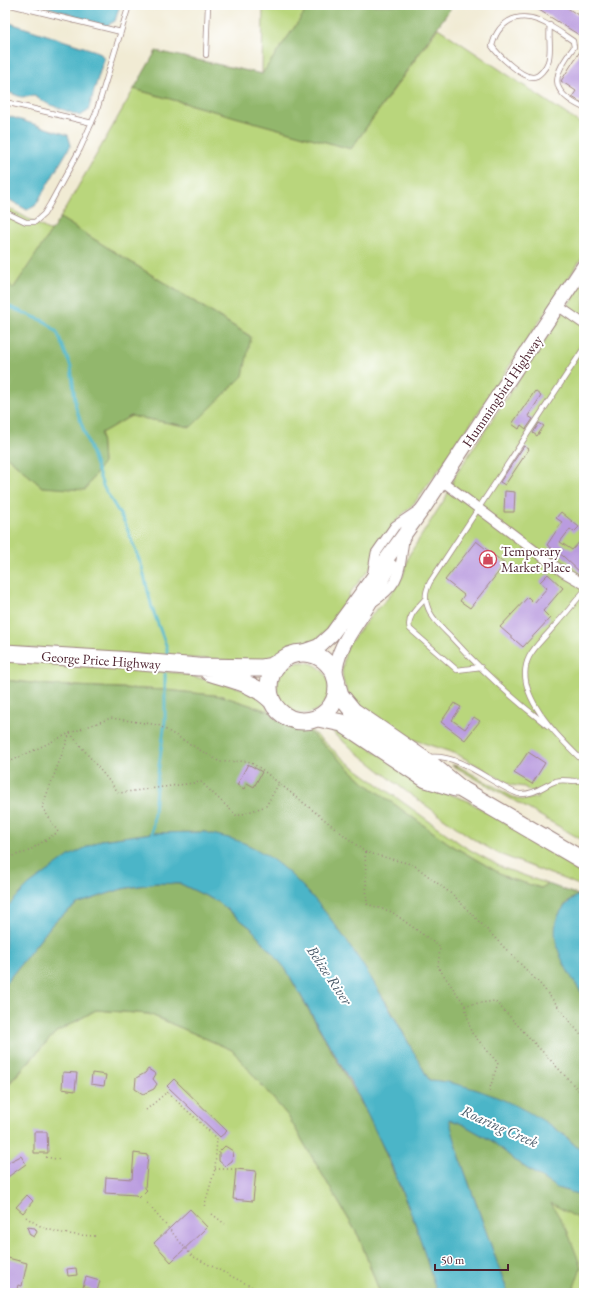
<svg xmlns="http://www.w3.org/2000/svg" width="589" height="1298" font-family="'EB Garamond',serif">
<rect width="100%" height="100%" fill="#fff"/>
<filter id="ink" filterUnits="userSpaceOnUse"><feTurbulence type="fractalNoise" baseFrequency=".025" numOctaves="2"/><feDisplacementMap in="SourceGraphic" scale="8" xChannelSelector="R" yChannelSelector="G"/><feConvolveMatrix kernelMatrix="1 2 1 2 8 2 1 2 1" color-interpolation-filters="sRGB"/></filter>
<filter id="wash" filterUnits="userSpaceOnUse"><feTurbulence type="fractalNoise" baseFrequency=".012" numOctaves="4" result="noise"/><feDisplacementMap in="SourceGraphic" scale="16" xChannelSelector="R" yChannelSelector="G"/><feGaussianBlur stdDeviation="0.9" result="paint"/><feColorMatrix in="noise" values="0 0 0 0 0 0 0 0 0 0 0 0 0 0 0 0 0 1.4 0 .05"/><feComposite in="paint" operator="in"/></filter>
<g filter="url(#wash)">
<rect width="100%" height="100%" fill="#f1ebd4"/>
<path fill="#b9d67c" stroke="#827a54" d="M263,5H310L262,74Z
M438,28L584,126V255L451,453L415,502L393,524L370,568L349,594L348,600L327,630L317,639L279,657L256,662L5,647V455L42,487L103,463L101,433L131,416L191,427L250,336L60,218L134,89L351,149Z
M5,206L52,232L13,289L5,278Z
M584,281V841L452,765L458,766L513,797L523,800L538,797L524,787L511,785L457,754L402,736L361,707L348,694L343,681L342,671L345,653L349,644L373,613L388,598L403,576L409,555L446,497L455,476Z
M5,661L77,663L179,673L248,690L265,703L271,712L222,696L166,690L50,685L5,680Z
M277 688a26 26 0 1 1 52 0a26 26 0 1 1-52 0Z
M305,728H308L347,762L465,847L503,868L548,884L541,888L508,878L451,845L366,784Z
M332,729H341L430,787L466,800L584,868V887L499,854L473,839L407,792L335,735Z
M96,1010L149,1014L232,1050L288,1116L359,1237L380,1293H5V1084H9L55,1033Z
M551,1202L584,1222V1293H572L575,1289Z"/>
<path fill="#92b76c" stroke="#6e6b4c" d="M310,5H453L351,149L134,89L156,51L262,74Z
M60,218L251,337L243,376L191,427L131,416L101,433L103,463L85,490L42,487L5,455V278L13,289Z
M5,680L50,685L166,690L222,696L271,712L275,718L290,727L305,728L366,784L451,845L508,878L541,888L548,884L578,895L567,902L558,916L576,985L584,996V1154L565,1135L517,1106L429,1080L388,1005L336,926L308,892L287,871L246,844L205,832L152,833L101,840L29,885L5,909Z
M156,883L181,884L216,901L251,928L285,968L374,1126L415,1223L437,1293H380L359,1237L288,1116L232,1050L149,1014L96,1010L55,1033L8,1084H5V984L54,922L77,904L122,889Z
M448,1119L462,1124L492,1141L517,1162L557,1188L584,1196V1222L551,1203L567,1230L581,1267L572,1293H508L462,1164Z"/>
<path fill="#4bb5c8" stroke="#4a6a7a" d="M42,5H120L115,21L106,26Z
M10,23L99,52L104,58L88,111L80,116L48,104L34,96L21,97L5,91V26Z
M5,115L68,135L71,145L35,206L27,210L8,199L5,193Z
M205,832C218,836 233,838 246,844C323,878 389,1008 429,1080C471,1082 531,1109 564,1135C571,1141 577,1148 584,1154V1196L557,1188L517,1162L492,1141L462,1124L449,1119L462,1164L508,1293H437L415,1223L389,1159L357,1093L285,968L251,928L216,901L181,884L156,883L122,889L77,904L54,922L5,984V909L29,885L69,856L101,840L152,833Z
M584,892V996C559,961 534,917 584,892Z"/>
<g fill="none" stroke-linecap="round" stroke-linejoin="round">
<path stroke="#4bb5c8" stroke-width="3" d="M5,305L46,322L57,332L71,367L76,408L103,486L125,523L142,567L152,608L167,648V655
M152,836L156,788L165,721V674"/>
</g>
<g id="blocks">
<path fill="#ba9cdf" d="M531,5H563L578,15L584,6V38Z
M584,45V104L572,97L576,91L561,81Z
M535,391L541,396L528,416L533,419L526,429L521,425L519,429L512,424Z
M539,423L544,426L537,436L533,433Z
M524,446L529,449L505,485L500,482Z
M505,491L515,492L514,512H504Z
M561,512L579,527L574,532L570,529L560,542L572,550L584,537V576L563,556L547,545L562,522L556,518Z
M476,541L505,564L470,608L460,601L464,595L445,580Z
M548,574L563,588L543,611L550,618L523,647L500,627L528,597L534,603L547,588L540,582Z
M454,703L461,707L452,720L465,729L474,717L480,721L465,740L441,722Z
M528,752L545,763L532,784L514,773Z
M248,764L262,772L254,787L247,783L244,789L237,785Z
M148,1069L156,1074L153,1079L157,1084L154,1089L143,1094L135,1089L136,1078L145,1073Z
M63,1072L77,1073L75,1091L62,1089Z
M92,1073L106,1075L104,1086L91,1084Z
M174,1079L227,1131L220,1137L167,1086Z
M34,1132H47L48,1153H34Z
M225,1146L233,1151L232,1161L225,1166L219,1161V1152Z
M134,1153L148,1155L145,1188L147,1190L139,1198L136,1195L105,1193L106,1177L132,1179Z
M21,1156L26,1164L5,1179V1164Z
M236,1169L256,1171L253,1201L233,1199Z
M27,1195L33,1201L23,1213L16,1207Z
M190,1209L207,1227L171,1262L154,1243Z
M27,1227L35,1228L37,1232L34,1237L30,1235Z
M8,1258L27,1263L22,1286L18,1285L16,1293H5V1270Z
M76,1268L77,1275L68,1276L67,1269Z
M86,1277L100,1281L97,1291L83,1287Z"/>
</g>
</g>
<g filter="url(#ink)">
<use href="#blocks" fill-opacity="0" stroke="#9e8580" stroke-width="1"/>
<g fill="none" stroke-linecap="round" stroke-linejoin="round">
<g stroke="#9e8580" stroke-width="6">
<path id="lane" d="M11,5L121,32
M550,25C548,37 552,51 548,62C546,68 539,77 533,77C522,78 498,55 492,46C495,35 499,27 509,21C531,9 555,29 573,41L574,47C553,75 547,91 584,108
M206,55L208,5
M5,102L92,123
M5,212L26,222H35L44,214L50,204L80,149L96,113L129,5
M584,591C573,605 562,618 550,631C543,639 534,647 529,657C511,693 561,740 584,762
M425,599C418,607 406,617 410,629L457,670L481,667
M548,726C514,700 482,671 453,639C444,629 431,619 427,605C424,597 426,590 430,582L584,348
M430,757C462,754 490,784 519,794C534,795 543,786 556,781C566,778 575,784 584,779"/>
</g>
<g stroke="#9e8580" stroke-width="11">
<path id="street" d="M558,306L584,324
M442,481L563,572L584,584
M372,576L376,553L395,526L419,510
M370,604C401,584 399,574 404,540"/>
</g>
<g stroke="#9e8580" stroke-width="16">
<path id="primary" d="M299,653L319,646L332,634L425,506L584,266
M335,676C336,649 353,629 367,607C375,594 382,579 390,566"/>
</g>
<g stroke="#9e8580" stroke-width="19">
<path id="highway" d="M269 687a34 34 0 1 1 68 0a34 34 0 1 1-68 0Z
M5,653L117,660L198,667L261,668L272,666L281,661
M209,672C232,680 255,683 272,701
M337,685L340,695L353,711L433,766L461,789L584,861
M318,718L342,723L426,779L455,788"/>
</g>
<path stroke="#9e8580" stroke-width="1.5" stroke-dasharray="1 3" stroke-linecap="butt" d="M70,733L119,793L201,782L237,816L266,806L279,783
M5,764L70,733L111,718L158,725L220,762L248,761L260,768L365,852L414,865L454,896L541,985L584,1039
M365,852L367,904L392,912L440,947L438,967L465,1005L495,1001L584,1096
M5,858L27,852L58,832L42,807L70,733
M465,1006L471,1032L498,1063L489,1091
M146,1110L167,1092L217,1138L215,1169L204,1207
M46,1157L61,1160
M215,1169H236
M147,1203L192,1256L264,1293
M212,1214L225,1224
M26,1217C48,1234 71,1235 97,1236"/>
<use href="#lane" stroke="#fff" stroke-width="4.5"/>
<use href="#street" stroke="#fff" stroke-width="9"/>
<use href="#primary" stroke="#fff" stroke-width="14"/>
<use href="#highway" stroke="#fff" stroke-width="17"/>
</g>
</g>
<defs>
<g id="shop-ring" transform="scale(0.9)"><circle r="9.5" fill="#fff" stroke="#d1495b" stroke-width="1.5"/><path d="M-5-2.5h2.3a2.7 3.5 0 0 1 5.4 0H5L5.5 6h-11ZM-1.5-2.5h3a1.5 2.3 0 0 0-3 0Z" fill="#d1495b"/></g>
</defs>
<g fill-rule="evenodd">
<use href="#shop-ring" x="488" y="559"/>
</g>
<g text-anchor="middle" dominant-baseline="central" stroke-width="4" stroke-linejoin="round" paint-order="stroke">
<g font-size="14" fill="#4a1f2b" stroke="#fff">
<text transform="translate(502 391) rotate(-56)">Hummingbird Highway</text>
<text transform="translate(101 660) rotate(4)">George Price Highway</text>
</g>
<g font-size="14" fill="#4a1f2b" stroke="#fff" text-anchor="start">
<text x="501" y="551">Temporary<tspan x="501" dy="16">Market Place</tspan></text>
</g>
<g font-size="15" font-style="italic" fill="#4a5b6a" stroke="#fff">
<text transform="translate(330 975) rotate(56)">Belize River</text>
<text transform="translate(500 1126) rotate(24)">Roaring Creek</text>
</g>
</g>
<rect width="589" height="1298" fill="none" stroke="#fff" stroke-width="20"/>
<path d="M435 1264v6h73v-6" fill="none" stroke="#4a1f2b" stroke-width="2"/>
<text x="441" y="1264" font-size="12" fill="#4a1f2b" stroke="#ffffff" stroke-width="3" paint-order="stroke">50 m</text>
</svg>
